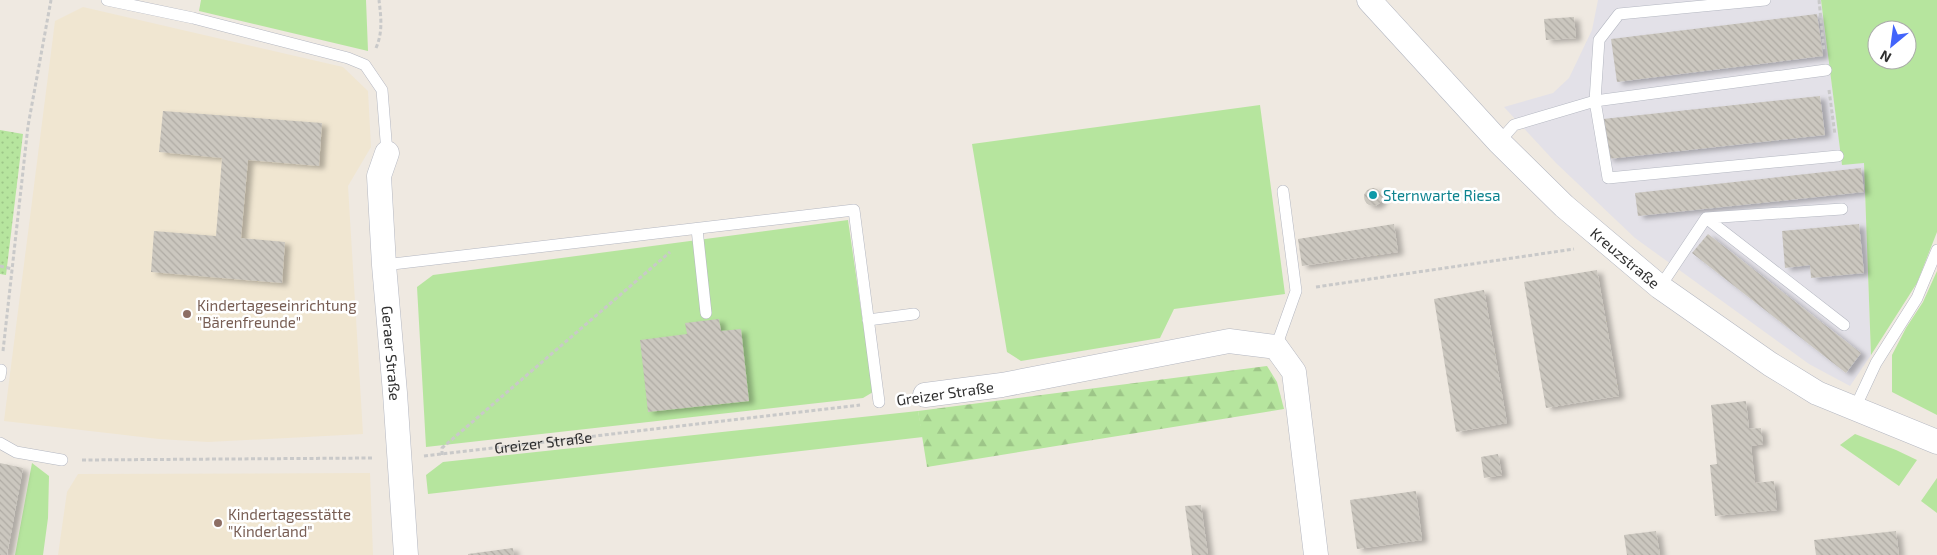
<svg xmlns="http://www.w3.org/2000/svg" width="1937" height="555" font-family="'Exo 2',sans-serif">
<defs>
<pattern id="forest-firs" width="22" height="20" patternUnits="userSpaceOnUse" patternTransform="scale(1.25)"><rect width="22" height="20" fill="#b6e59e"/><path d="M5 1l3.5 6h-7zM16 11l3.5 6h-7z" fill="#9dc588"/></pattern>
<pattern id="park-dots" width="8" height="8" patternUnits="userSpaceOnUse" patternTransform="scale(1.25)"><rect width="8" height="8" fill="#b6e59e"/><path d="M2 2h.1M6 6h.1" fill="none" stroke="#9dc588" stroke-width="1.8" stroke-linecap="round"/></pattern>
<pattern id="building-back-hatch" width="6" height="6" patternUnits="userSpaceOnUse" patternTransform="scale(1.25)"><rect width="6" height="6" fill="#cbc7bf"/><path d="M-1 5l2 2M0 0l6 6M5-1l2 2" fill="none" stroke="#afaba4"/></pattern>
<filter id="shadow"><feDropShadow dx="5.5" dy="3" stdDeviation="2.5" flood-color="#0004"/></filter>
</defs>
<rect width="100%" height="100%" fill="#efe9e1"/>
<path fill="#e3e1e8" d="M1598,0H1821L1842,164L1864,163L1871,355L1850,386L1809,364L1635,238L1556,163L1504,107L1553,93L1569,78L1592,30Z"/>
<path fill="#f0e6d1" d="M83,7L343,67L368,91L371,147L348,186L363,434L208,442L159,439L4,421L55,21Z
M370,473L373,555H58L67,492L78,474Z"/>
<path fill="#b6e59e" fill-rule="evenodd" d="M201,0H366L368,51L199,11Z
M1821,0H1937V232L1917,283L1871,355L1864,163L1842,165ZM1877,30H1907V60H1877Z
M1260,105L1285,294L1174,309L1160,338L1021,361L1007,352L972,144Z
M848,220L873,392L863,398L426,447L417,287L433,275Z
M1937,271V415L1892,392V355L1906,328L1923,302Z
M918,411L923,437L428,494L426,475L443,462Z
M1855,434L1896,450L1917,460L1899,486L1840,445Z
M32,463L49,476L48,518L43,555H15Z
M1937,478V513L1921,501Z"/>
<path fill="url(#forest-firs)" d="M1267,366L1277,382L1284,409L927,467L918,411Z"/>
<path fill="url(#park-dots)" d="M0,130L23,134L6,275L0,274Z"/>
<path fill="url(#building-back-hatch)" filter="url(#shadow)" d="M1817,14L1823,56L1617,82L1611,39Z
M1574,17L1576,38L1546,40L1544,19Z
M1820,96L1825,135L1608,159L1603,119Z
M163,111L322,123L319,166L248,160L241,238L285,242L282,283L151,272L154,231L216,236L222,158L159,152Z
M1861,168L1864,192L1638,216L1635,193Z
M1364 197a9 9 0 1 1 18 0a9 9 0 1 1-18 0Z
M1394,224L1398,252L1302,266L1298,239Z
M1859,224L1864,273L1811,278L1810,265L1785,268L1782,231Z
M1708,234L1861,353L1846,373L1692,253Z
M1597,270L1619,396L1546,408L1524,282Z
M1484,290L1507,423L1456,432L1434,299Z
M719,319L721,331L741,329L749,401L648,412L640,340L687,334L685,323Z
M1746,401L1749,429L1761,428L1763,444L1751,446L1755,483L1774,481L1777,510L1715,516L1710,465L1717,464L1711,405Z
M1498,454L1502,475L1484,478L1481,457Z
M0,463L23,468L7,555H0Z
M1416,491L1422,540L1357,549L1350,500Z
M1201,505L1208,555H1192L1185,506Z
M1656,531L1660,555H1627L1624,535Z
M1896,531L1899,555H1816L1814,540Z
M513,548L514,555H468V554Z"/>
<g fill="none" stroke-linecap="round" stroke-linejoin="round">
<g stroke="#b4b7c1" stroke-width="12">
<path id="lane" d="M107,0L193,18L348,58L365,65L382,90L387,153
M1765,0L1619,14L1599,40L1595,101L1608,178L1838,156
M1499,142L1514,125L1595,101L1826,70
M1706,218L1844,325
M697,229L706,313
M384,265L854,210L879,402
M1660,287L1706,218L1842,209
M868,320L914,314
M1276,347L1296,291L1283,191
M0,376L1,370
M1855,408L1876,363L1917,298L1937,250
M0,443L16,452L62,460"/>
</g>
<g stroke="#b4b7c1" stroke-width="25">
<g id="street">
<path id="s2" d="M1369,0L1499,142L1564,206L1660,287L1770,364L1817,393L1937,442"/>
<path id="s3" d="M387,153L379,176L384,265L395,393L406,555"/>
<path d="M925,395L1002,385L1229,341L1276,347L1294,372L1316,555"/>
</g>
</g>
<g stroke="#c9c9c9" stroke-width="3" stroke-dasharray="4 2.5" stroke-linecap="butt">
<path d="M1819,0L1824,51"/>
<path d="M376,48C383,32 381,17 379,0"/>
<path d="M1829,90L1835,135"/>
<path d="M0,266L12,269"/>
<path d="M1316,287L1574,249"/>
<path d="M3,351L28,126L51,0"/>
<path d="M442,455V448L670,252"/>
<path id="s1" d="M424,456L860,405"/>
<path d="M82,460L373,458"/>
</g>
<use href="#lane" stroke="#fff" stroke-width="11"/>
<use href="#street" stroke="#fff" stroke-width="24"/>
</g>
<circle fill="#0f9aa8" stroke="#fff" stroke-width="2" cx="1373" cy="195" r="5"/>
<g fill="#8d6e63" stroke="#fff" stroke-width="2">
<circle cx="187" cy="314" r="5"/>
<circle cx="218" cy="523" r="5"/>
</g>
<g text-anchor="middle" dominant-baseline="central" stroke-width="5" stroke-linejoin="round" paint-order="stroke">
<g font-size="15" fill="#0d838f" stroke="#fff" text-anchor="start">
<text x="1383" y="195">Sternwarte Riesa</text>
</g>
<g font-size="15" fill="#2e2e2e" stroke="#fff">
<text stroke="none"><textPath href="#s2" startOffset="364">Kreuzstraße</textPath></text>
<text stroke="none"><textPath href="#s3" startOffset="202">Geraer Straße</textPath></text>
<text transform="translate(945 393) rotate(-8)">Greizer Straße</text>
<text stroke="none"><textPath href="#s1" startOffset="120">Greizer Straße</textPath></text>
</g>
<g font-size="15" fill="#785e54" stroke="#fff" text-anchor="start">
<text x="197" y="305">Kindertageseinrichtung<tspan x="197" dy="17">"Bärenfreunde"</tspan></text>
<text x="228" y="514">Kindertagesstätte<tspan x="228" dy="17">"Kinderland"</tspan></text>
</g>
</g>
<g transform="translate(1892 45) rotate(209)"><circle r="24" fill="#ffffff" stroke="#ababab"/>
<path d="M0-4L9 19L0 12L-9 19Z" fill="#4264fb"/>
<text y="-8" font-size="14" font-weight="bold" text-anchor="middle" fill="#2e2e2e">N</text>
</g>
</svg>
